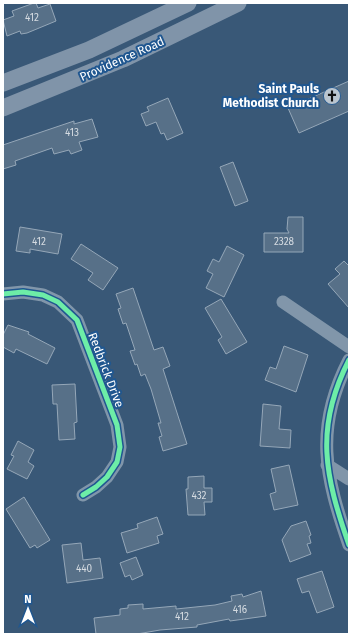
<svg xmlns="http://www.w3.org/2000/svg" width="352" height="637" font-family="'Fira Sans',sans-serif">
<rect width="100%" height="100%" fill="#395877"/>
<path fill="#577088" stroke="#95a7b8" d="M34,3H36L38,8L50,4L56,21L27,33L21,34L20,31L7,36L3,20L14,16L12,11Z
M349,81V111L299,133L288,108Z
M168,98L183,133L167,140L164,133L161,134L156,122L146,126L141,114L149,111L147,107Z
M92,119L98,137L79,142L82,150L71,154L69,150L54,154L52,148L15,161L16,165L3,169V145L74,121V124Z
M233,162L248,201L235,206L220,167Z
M288,217H303V252H264V233H289L287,229Z
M20,227L62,234L58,254L30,249V253L16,251Z
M81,244L118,268L103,290L88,280L93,273L71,259Z
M227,246L244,255L224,297L206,288L213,274L207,271L213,259L219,262Z
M344,261L349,266V308L328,284L340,274L335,269Z
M133,288L154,350L163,347L170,366L163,369L187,444L163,451L159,437L162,436L158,423H161L151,389L145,374L141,376L137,364L135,365L130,351L135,350L126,323L123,324L118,309L121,308L116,294Z
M221,299L247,342L226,354L218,340L222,337L205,308Z
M8,325L29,332L28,334L55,348L47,364L16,349L14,353L3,347V335Z
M284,346L308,355L296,392L265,380L270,367L276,369Z
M75,384L77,422L74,423L75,439L59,440L57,404H53L52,385Z
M263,404L281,406L279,429L291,430L290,448L260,446Z
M18,441L34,450L28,462L34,466L27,479L7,469L14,456L11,455Z
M289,465L298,505L274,510L270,494L276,492L271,469Z
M204,476V488H212V502H204L205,515H188L186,489H188V477Z
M24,497L50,540L37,548L35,545L30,548L6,509Z
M157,517L163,534L157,536L159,543L127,553L121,533L138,528L137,524Z
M306,521L311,535L309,536L311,543L307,544L311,554L290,562L282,540L291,526Z
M81,543L83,560L100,558L103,578L67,583L62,545Z
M136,557L143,575L132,580L130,575L125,577L120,563Z
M322,571L334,607L317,613L309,591L302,593L297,579Z
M261,591L266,616L230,621L229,619L197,625V627L160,630L137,634H96L94,618L120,615V609L128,608V605L143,604V609L176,606V609L215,605L232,601L231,596L242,594L243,597Z"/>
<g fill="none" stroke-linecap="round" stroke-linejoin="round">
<path stroke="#8196aa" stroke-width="13" d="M3,294L23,292L43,295L58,302L77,320L117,425L120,447L117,462L107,477L96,487L83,495
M283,302L349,347
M349,360C314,428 325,476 349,545
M327,465L349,479"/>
<path stroke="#8094a9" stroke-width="17" d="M3,83L89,50L188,3
M3,108L123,59L238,3"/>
<g stroke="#205790" stroke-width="8">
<path id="cycleway" d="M3,294L23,292L43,295L58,302L77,320L117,425L120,447L117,462L107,477L96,487L83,495
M349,360C314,428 325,476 349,545"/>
</g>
<use href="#cycleway" stroke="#6deda7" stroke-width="5"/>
</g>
<defs>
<g id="church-disc" transform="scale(0.9)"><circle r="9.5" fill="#bac5cf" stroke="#205790"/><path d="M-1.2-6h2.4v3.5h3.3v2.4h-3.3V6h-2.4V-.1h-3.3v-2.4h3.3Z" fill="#111"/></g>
</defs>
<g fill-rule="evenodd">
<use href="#church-disc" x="332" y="96"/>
</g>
<g text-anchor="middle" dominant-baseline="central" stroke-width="4" stroke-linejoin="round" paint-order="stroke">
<g font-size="10" fill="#d5dbe1">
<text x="32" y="18">412</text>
<text x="72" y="133">413</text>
<text x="39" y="242">412</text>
<text x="284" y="242">2328</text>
<text x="199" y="496">432</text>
<text x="84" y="569">440</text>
<text x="240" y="610">416</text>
<text x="182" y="617">412</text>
</g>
<g font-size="12" fill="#fff" stroke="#205790">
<text transform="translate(122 59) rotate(-24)">Providence Road</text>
<text transform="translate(106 370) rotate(69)">Redbrick Drive</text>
</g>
<g font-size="12" font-weight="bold" fill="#fff" stroke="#205790" text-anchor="end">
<text x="319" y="89">Saint Pauls<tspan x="319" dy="14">Methodist Church</tspan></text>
</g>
</g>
<rect width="352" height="637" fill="none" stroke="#ffffff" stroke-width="8"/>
<g transform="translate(28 609)" stroke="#205790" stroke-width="3" paint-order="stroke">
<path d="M0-3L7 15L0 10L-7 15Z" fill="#ffffff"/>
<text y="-6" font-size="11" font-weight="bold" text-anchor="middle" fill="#ffffff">N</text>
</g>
</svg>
